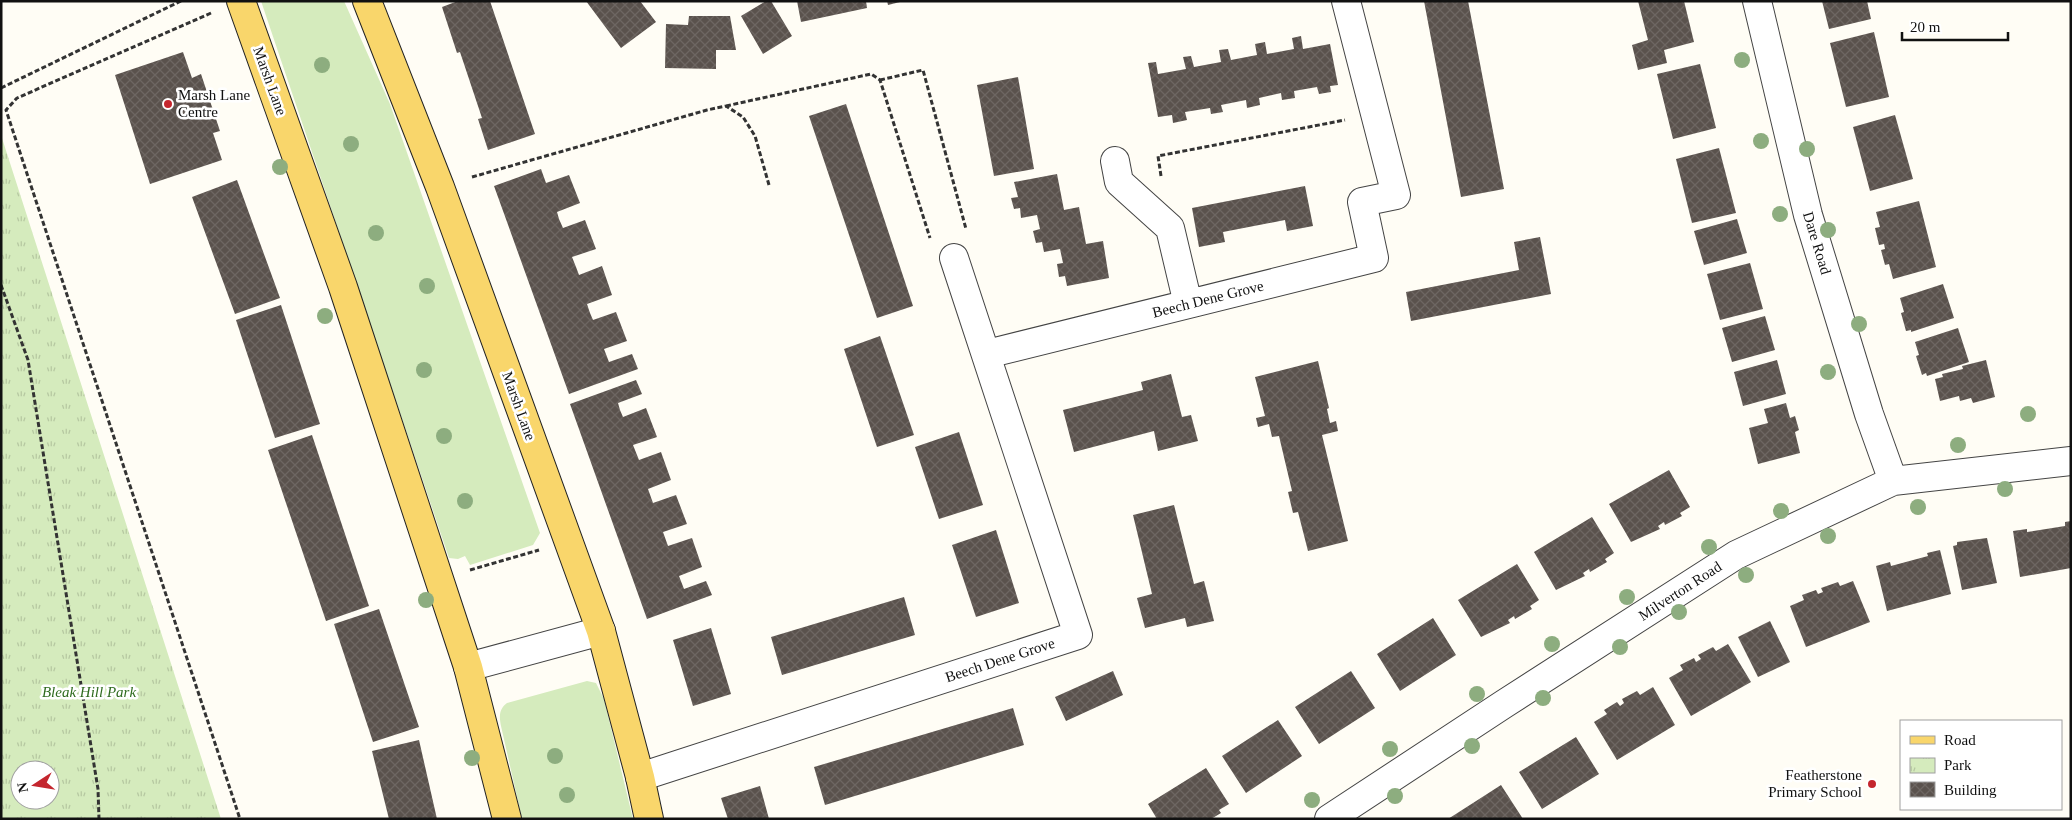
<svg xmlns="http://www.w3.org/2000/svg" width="2072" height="820" font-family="Georgia,serif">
<defs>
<pattern id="park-tufts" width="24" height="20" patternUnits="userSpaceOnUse" patternTransform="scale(1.25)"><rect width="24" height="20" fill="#d5ebbd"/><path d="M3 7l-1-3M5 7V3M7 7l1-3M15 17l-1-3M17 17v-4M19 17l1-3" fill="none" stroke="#b6c8a1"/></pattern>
<pattern id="building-cross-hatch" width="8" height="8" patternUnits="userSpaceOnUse" patternTransform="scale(1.25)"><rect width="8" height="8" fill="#5a524d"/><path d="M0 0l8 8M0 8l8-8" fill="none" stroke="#6d6662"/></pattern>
</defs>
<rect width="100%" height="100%" fill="#fffdf5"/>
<path fill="#d5ebbd" d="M261,1H344L390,104L540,533L533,545L470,565L465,556L458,559L449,558Z
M587,681L596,683L604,699L633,819H522L501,726C499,716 499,709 507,703Z"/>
<path fill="url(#park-tufts)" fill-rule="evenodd" d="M1,135L221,819H1ZM20,770H50V800H20Z"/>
<path fill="url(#building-cross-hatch)" d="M458,1H490L535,134L488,150L478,119L482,118L460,52L457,53L442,7Z
M586,1H640L656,22L621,48Z
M766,1H771L792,36L763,54L741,16Z
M797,1H866L867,8L801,22Z
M887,1H900V2L888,5Z
M1424,1H1468L1504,189L1461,197Z
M1638,1H1684L1694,42L1664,50L1667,63L1638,70L1632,45L1648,40Z
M1822,1H1867L1871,19L1829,29Z
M689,16H730L736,50H716V69L665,68L666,24L688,25Z
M1874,32L1889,97L1846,107L1830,43Z
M1301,36L1303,49L1330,44L1338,85L1330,86L1331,92L1319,94L1317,87L1294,91L1295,98L1282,100L1281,93L1259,98L1260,105L1247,108L1246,100L1221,105L1223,112L1211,114L1210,108L1185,112L1187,120L1173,123L1172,115L1158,117L1148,63L1156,62L1158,74L1186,69L1183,57L1191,56L1194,67L1221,62L1219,50L1228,49L1231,60L1257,55L1255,44L1265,42L1267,54L1294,49L1292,38Z
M183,52L192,78L201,74L220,131L213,133L222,160L150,184L115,75Z
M1700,64L1716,128L1673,139L1657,74Z
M1018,77L1034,169L994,176L977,85Z
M846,104L913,306L877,318L809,116Z
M1895,115L1913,179L1870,191L1853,127Z
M1719,148L1736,213L1692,223L1676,159Z
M541,169L546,183L569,175L580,203L557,212L559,219L563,228L585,220L596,249L572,257L576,267L579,275L602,266L612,295L587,304L590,313L593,320L616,312L627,341L604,349L609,362L632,354L638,369L569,394L494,186Z
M1057,174L1064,210L1079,207L1086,244L1103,241L1109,278L1067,286L1065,276L1059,277L1057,264L1063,263L1060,249L1044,252L1042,242L1036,243L1033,231L1040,229L1037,215L1021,218L1020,208L1014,209L1011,198L1018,197L1014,182Z
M237,180L280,298L235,314L192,197Z
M1305,186L1313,226L1287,231L1285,220L1223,232L1225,242L1199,247L1192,208Z
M1919,201L1936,267L1893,279L1889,264L1885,265L1881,250L1885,249L1884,244L1879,245L1875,228L1880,227L1876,212Z
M1737,219L1747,253L1704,265L1694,231Z
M1540,237L1551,294L1411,321L1406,292L1519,270L1514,242Z
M1750,263L1763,309L1720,320L1707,274Z
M1943,284L1954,318L1911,332V330L1906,331L1901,313L1904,312L1900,298Z
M281,305L320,424L275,438L236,320Z
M1765,316L1775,350L1732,362L1722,328Z
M1958,328L1969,362L1927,376L1926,373L1922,375L1916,356L1919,355L1915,342Z
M880,336L914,435L877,447L844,349Z
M1777,360L1786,394L1743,406L1734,372Z
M1986,360L1995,397L1973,403L1971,398L1960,401L1959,396L1940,401L1935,379L1943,377L1942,374L1963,369L1962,366Z
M1318,361L1329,408L1327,409L1330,423L1336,421L1338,431L1322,435L1348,541L1308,551L1298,512L1293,513L1288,492L1292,491L1279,436L1272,437L1269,424L1258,427L1256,418L1265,416L1255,377Z
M1171,374L1182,417L1191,415L1198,441L1158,451L1154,431L1074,452L1063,410L1143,390L1141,382Z
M636,380L642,394L618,403L620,410L623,417L646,408L657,437L633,445L639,460L661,452L671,480L648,489L653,503L676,495L687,524L663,532L668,546L692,538L702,567L679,576L684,589L706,581L712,595L647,619L570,404Z
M1786,403L1790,418L1795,416L1799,430L1795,432L1800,453L1758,464L1749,428L1768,423L1764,409Z
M959,432L983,505L939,519L915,447Z
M312,435L369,606L326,621L268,450Z
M1669,470L1690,507L1680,513L1682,516L1665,525L1664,522L1658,526L1660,529L1631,542L1609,504Z
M1174,505L1194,584L1204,581L1214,621L1187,627L1185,618L1145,628L1137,598L1152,594L1133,515Z
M1592,517L1614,553L1605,559L1607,562L1590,572L1589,569L1583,573L1585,576L1556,590L1534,552Z
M2071,521V568L2020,577L2013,531L2027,529V532L2065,526V522Z
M996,530L1019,603L976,617L952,545Z
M1987,538L1997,583L1962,590L1953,546L1957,545V542Z
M1940,550L1951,594L1887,611L1876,566L1890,562L1891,566L1928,556L1927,553Z
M1517,564L1539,600L1530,606L1532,609L1515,619L1514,616L1508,620L1510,623L1481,637L1458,600Z
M1853,581L1870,622L1806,647L1790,606L1804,600L1802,595L1816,590L1818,594L1823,592L1821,588L1838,582L1840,586Z
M904,597L915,635L782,675L771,637Z
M379,609L419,727L373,742L334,624Z
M1433,618L1456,655L1400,691L1377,654Z
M1770,621L1790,662L1758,677L1738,637Z
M711,628L731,694L693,706L673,640Z
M1728,644L1751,682L1691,716L1669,678L1683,670L1680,665L1694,658L1696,662L1701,659L1698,655L1713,647L1716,651Z
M1113,671L1123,695L1066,721L1055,697Z
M1351,671L1375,708L1319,744L1295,707Z
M1653,687L1675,725L1617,760L1594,722L1607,714L1604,710L1617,702L1620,706L1624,703L1622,699L1637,691L1640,695Z
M1013,708L1024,745L825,805L814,767Z
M1278,720L1302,756L1246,793L1222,756Z
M1576,737L1599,774L1542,809L1519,772Z
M419,740L437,819H389L372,751Z
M1206,768L1229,804L1219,810L1221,813L1211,819H1157L1148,804Z
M1501,785L1523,819H1448L1473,803Z
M760,786L769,819H728L721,798Z"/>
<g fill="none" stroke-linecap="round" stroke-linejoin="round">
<g stroke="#444" stroke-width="30">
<path id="minor" d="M1757,1L1808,215L1869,414L1893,481
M1115,161L1119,182L1170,228L1188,304
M987,354L1374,258L1362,202L1396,195L1346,1
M468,667L601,631
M640,777L1078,635L954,258
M1329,819L1504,704L1736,555L1893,481L2071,461"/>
</g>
<g stroke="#222" stroke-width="30">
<path id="major" d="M241,1L343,287L468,667L507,819
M367,1L440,187L601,631L640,777L649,819"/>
</g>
<path stroke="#333" stroke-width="3" stroke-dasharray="5 2.5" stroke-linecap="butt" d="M211,13L17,98L6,110L240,819
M880,80L923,70L966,229
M1,88L181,1
M726,106L871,74L880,80L930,238
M1161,176L1158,156L1345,120
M472,177L707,110L726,106L743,117L755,136L769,185
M1,285L28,360L98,789L99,819
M470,570L539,550"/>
<use href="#minor" stroke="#fff" stroke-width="28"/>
<use href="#major" stroke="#f9d66b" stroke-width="28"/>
</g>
<g fill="#8dad7f">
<circle cx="1742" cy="60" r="8"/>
<circle cx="322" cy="65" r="8"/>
<circle cx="1761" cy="141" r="8"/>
<circle cx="351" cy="144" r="8"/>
<circle cx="1807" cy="149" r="8"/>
<circle cx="280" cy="167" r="8"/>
<circle cx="1780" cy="214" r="8"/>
<circle cx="1828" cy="230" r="8"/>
<circle cx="376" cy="233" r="8"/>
<circle cx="427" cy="286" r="8"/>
<circle cx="325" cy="316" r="8"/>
<circle cx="1859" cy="324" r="8"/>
<circle cx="424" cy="370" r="8"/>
<circle cx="1828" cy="372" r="8"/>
<circle cx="2028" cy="414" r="8"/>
<circle cx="444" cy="436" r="8"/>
<circle cx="1958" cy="445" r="8"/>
<circle cx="2005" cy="489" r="8"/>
<circle cx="465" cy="501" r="8"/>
<circle cx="1918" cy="507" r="8"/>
<circle cx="1781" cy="511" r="8"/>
<circle cx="1828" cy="536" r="8"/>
<circle cx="1709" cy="547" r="8"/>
<circle cx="1746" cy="575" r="8"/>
<circle cx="1627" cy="597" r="8"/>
<circle cx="426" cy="600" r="8"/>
<circle cx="1679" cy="612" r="8"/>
<circle cx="1552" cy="644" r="8"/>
<circle cx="1620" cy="647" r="8"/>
<circle cx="1477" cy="694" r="8"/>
<circle cx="1543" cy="698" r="8"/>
<circle cx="1472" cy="746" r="8"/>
<circle cx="1390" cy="749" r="8"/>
<circle cx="555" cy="756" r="8"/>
<circle cx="472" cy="758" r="8"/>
<circle cx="567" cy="795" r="8"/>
<circle cx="1395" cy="796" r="8"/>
<circle cx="1312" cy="800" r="8"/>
</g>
<g fill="#c4262e" stroke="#fff" stroke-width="2">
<circle cx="168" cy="104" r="5"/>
<circle cx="1872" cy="784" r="5"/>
</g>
<g text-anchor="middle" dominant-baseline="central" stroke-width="5" stroke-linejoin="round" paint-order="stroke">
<g font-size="15" fill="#111" stroke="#fff">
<text transform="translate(270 81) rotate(70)">Marsh Lane</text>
<text transform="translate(1817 243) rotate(73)">Dare Road</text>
<text transform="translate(1208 299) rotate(-14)">Beech Dene Grove</text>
<text transform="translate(519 406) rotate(70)">Marsh Lane</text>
<text transform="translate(1680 591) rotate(-33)">Milverton Road</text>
<text transform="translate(1000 660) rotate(-18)">Beech Dene Grove</text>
</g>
<g font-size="15" fill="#111" stroke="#fff" text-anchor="start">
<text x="178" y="95">Marsh Lane<tspan x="178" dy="17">Centre</tspan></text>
<text x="1862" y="775" text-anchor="end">Featherstone<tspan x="1862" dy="17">Primary School</tspan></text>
</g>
<g font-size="15" font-style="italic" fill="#2f6b1f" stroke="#fff">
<text x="89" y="692">Bleak Hill Park</text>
</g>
</g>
<rect width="2072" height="820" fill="none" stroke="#111111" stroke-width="5"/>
<rect x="1900" y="720" width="162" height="90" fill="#ffffff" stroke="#a0a0a0"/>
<rect x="1910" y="736" width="25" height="8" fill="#f9d66b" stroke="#a0a0a0"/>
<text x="1944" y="745" font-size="15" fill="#111111">Road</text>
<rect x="1910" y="758" width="25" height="15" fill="url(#park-tufts)" stroke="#a0a0a0"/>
<text x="1944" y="770" font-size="15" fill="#111111">Park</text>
<rect x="1910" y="782" width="25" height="15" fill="url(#building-cross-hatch)" stroke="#a0a0a0"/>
<text x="1944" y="795" font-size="15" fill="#111111">Building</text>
<g transform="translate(35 785) rotate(258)"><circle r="24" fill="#ffffff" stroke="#a0a0a0"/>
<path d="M0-4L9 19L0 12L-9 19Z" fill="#c4262e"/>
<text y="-8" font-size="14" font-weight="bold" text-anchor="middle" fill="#111111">N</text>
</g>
<path d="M1902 32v8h106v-8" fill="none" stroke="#111111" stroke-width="2.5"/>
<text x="1910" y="32" font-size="15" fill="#111111" stroke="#ffffff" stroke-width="4" paint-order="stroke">20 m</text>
</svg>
